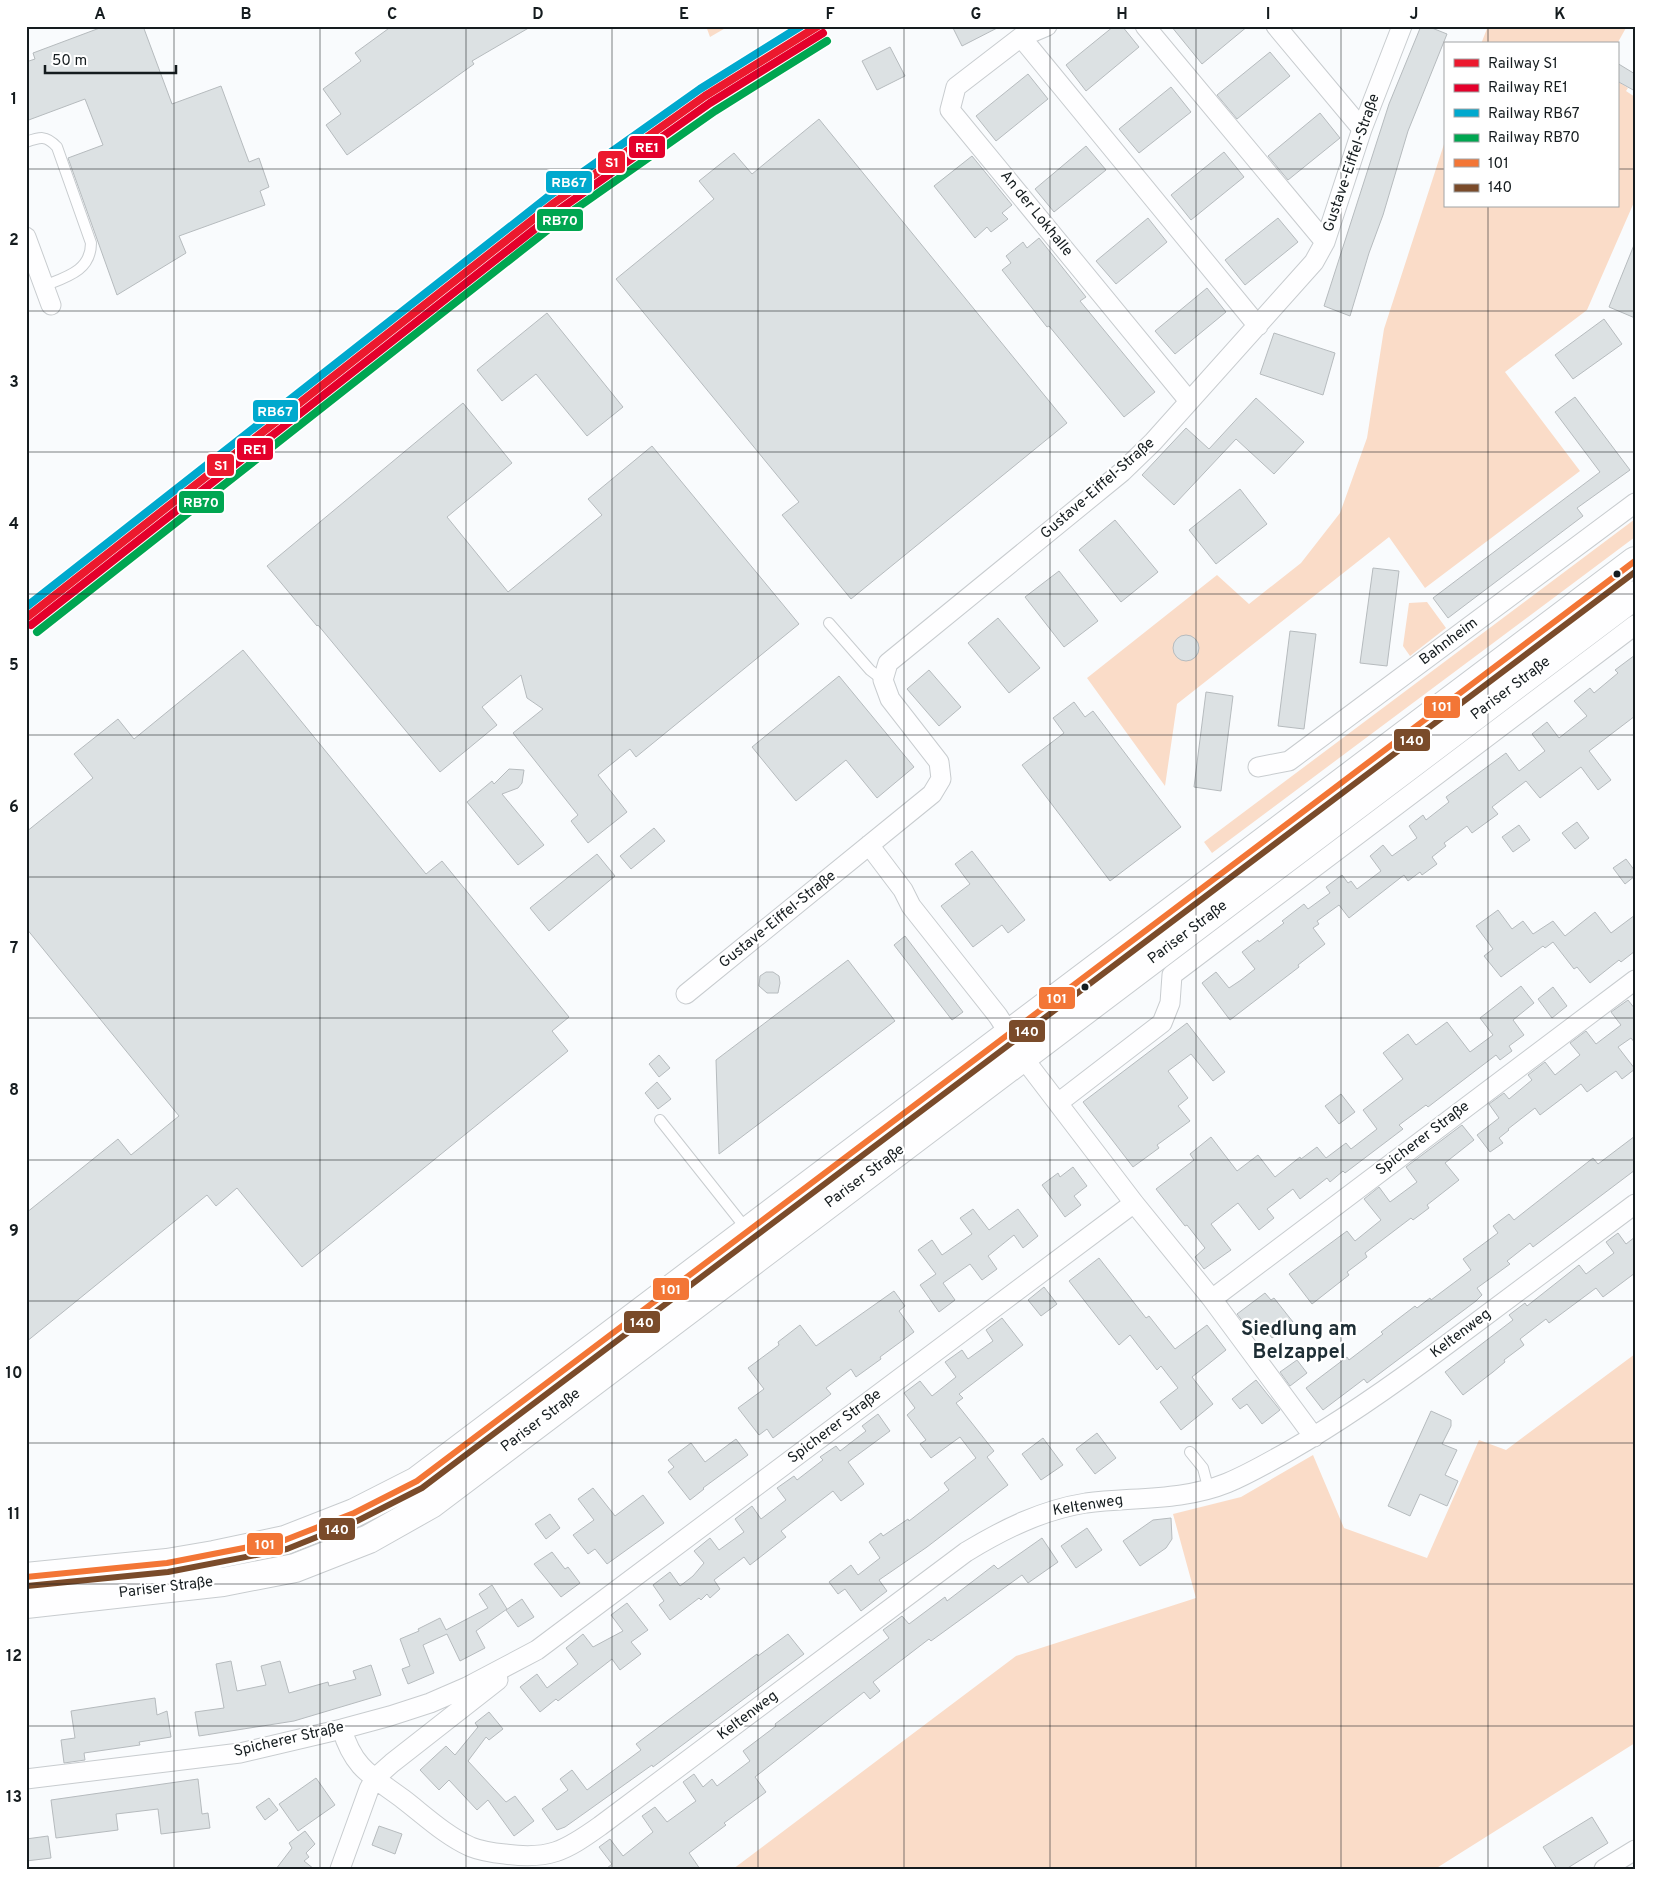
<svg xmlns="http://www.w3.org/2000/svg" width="1661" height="1895" font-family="Overpass,sans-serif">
<rect width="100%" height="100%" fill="#f9fbfd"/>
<path fill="#fadcc8" d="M706,26H729L710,37Z
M1488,26H1627L1617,44H1481Z
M1617,81L1628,88L1626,91L1635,97V200L1587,310L1505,372L1580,471L1425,588L1389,537L1177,704L1165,786L1087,678L1217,575L1249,604L1301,563L1340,513L1367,438L1384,329L1445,141V206H1617Z
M1635,519V537L1212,853L1204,842Z
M1427,602L1446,628L1410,656L1403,646L1409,603Z
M1635,1354V1743L1435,1869H733L1016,1656L1196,1598L1173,1514L1241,1497L1313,1455L1344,1528L1427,1558L1479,1440L1506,1450Z"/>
<path fill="#dce1e3" stroke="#b6bbbe" d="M105,26H143L172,104L221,86L249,162L259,158L269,187L260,191L265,205L179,236L186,253L117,295L68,158L103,145L85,99L26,121V62L35,59L33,53Z
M392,26H532L472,61L474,64L347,155L326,125L341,114L323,89L361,61L355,53Z
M952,26H1001L962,46Z
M1114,26H1122L1139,47L1086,91L1066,65Z
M1171,26H1248L1202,64Z
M1421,26H1427L1447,34L1408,131L1383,215L1369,253L1350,316L1324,306L1389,104Z
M890,47L905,76L877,90L862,61Z
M1270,52L1290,76L1237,119L1217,95Z
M1617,63L1635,74V91L1617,81Z
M1028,74L1048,99L996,141L976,116Z
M1171,87L1191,112L1139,153L1119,129Z
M1320,113L1340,138L1288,180L1268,156Z
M819,119L1067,423L851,599L782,515L799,502L616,279L714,199L699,181L734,153L752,174Z
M1086,146L1106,170L1054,212L1035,189Z
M1224,152L1244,177L1191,220L1171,195Z
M972,156L1012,205L1002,213L1008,219L991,232L987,227L975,238L934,186Z
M1148,218L1167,242L1116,284L1096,261Z
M1278,218L1298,242L1245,285L1225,260Z
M1039,238L1086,297L1080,301L1155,392L1124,417L1049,326L1047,327L1002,270L1011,263L1006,256L1023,242L1027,248Z
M1634,245H1635V318L1609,307Z
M1207,288L1226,312L1175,354L1155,331Z
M547,313L623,407L587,436L536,374L502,401L477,370Z
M1604,319L1622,344L1573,379L1555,355Z
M1274,333L1335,353L1323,395L1260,374Z
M1575,397L1630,470L1577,508L1583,516L1448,618L1433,598L1600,472L1555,412Z
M1256,398L1304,442L1274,474L1236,439L1174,505L1142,475L1186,428L1209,449Z
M463,403L512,463L447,517L508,592L602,515L588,499L652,446L799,624L636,757L630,749L598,775L627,812L588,843L571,821L578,815L513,733L543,709L527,698L521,675L482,707L497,725L440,772L318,625L317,626L267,566Z
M1240,489L1267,524L1216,564L1189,530Z
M1115,520L1158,572L1121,602L1079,550Z
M1373,568L1399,571L1387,666L1360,663Z
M1059,571L1098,621L1064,647L1025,597Z
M998,618L1040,668L1009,693L968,643Z
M1290,631L1316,634L1304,729L1278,726Z
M1173 648a13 13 0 1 1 26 0a13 13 0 1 1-26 0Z
M243,650L426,874L442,861L569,1017L552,1031L568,1051L302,1267L237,1188L216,1206L207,1195L26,1342V1213L118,1139L131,1155L179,1116L26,928V832L93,778L74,754L118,719L134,739Z
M1635,655V716L1589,751L1611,780L1598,790L1581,767L1540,798L1526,781L1492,807L1498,814L1472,833L1467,826L1444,843L1446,846L1432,857L1437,864L1422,875L1420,872L1408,881L1404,875L1349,918L1339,905L1317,921L1319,924L1313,928L1325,944L1298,965L1299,967L1230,1020L1202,983L1216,972L1229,988L1241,980L1255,969L1242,952L1258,940L1259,942L1284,923L1282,921L1304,904L1308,909L1330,893L1326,887L1342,875L1348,883L1351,881L1357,889L1381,871L1370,856L1383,845L1392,856L1417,838L1409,826L1423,815L1426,820L1449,802L1446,797L1506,753L1519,771L1545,751L1532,734L1547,722L1559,738L1587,716L1574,701L1590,688L1594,693L1618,673L1615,670Z
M929,670L961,707L939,726L907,689Z
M839,676L914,767L877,798L846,760L796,801L752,747Z
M1206,692L1233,696L1221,791L1194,787Z
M1074,702L1085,717L1093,711L1181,827L1110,881L1022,765L1064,733L1053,718Z
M509,769L524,770L522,783L518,788L502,794L544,845L518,865L467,802L492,781L494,784Z
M1577,822L1589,838L1575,849L1562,833Z
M1519,825L1530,840L1513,852L1502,837Z
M654,828L665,841L631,869L620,856Z
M972,851L1025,920L1008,933L1002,925L973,947L941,906L970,884L955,864Z
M597,854L615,876L549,931L530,908Z
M1626,859L1635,871V876L1625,884L1613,868Z
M1498,910L1512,929L1523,921L1533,934L1553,921L1565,936L1595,912L1611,933L1635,915V951L1621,962L1619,960L1590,983L1577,967L1574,969L1553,942L1545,948L1543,946L1501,977L1484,956L1493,949L1476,926Z
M905,936L963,1012L952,1020L894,945Z
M848,960L895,1021L719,1154L716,1060Z
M766,972H773L779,976L780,983L778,993H767L759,986L760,976Z
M1521,986L1534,1003L1513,1020L1524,1035L1509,1046L1512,1051L1500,1060L1496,1055L1428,1107L1426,1105L1399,1125L1403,1129L1345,1173L1343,1171L1330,1182L1327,1178L1300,1199L1293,1189L1267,1209L1274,1218L1259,1230L1238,1203L1211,1224L1231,1250L1204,1269L1195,1257L1205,1248L1187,1225L1185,1226L1156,1189L1194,1160L1190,1154L1211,1137L1237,1171L1258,1155L1275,1177L1300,1157L1301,1159L1317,1147L1326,1158L1346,1143L1351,1149L1377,1129L1363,1110L1403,1079L1383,1053L1408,1034L1416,1045L1447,1022L1470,1052L1493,1035L1480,1018Z
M1553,987L1567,1006L1552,1018L1538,999Z
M1628,1000L1635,1009V1043L1631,1038L1618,1047L1635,1069L1622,1079L1616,1071L1587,1092L1581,1084L1540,1115L1535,1108L1508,1129L1509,1130L1499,1138L1503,1143L1490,1152L1477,1135L1499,1118L1489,1104L1504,1093L1509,1099L1532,1080L1528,1075L1545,1062L1555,1075L1580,1055L1570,1043L1586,1031L1596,1044L1621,1025L1611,1012Z
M1187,1023L1225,1072L1213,1081L1191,1054L1168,1071L1188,1098L1178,1106L1190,1121L1157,1145L1159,1148L1133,1167L1083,1102Z
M659,1055L670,1068L659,1077L649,1064Z
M657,1082L671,1099L658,1109L645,1093Z
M1341,1094L1355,1112L1339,1124L1325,1106Z
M1462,1125L1474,1140L1445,1163L1459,1180L1427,1205L1429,1208L1413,1220L1411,1218L1365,1253L1367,1257L1347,1272L1349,1275L1312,1304L1289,1274L1347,1231L1355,1241L1381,1220L1364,1199L1379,1187L1390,1202L1417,1182L1406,1167Z
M1635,1136V1170L1533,1247L1530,1243L1507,1261L1510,1264L1477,1288L1482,1295L1476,1301L1367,1383L1364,1379L1323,1410L1306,1388L1347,1357L1349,1360L1383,1334L1381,1332L1415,1306L1417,1308L1430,1298L1431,1300L1471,1270L1463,1259L1498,1233L1493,1226L1509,1214L1514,1220L1593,1158L1598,1164Z
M1073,1167L1087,1186L1074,1196L1081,1205L1065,1217L1042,1185L1058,1173L1060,1177Z
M973,1209L989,1230L1018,1209L1038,1236L1023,1248L1014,1235L988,1256L997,1269L982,1280L970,1264L943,1283L955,1300L939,1312L920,1285L936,1274L918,1250L932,1240L942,1255L972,1234L960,1218Z
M1618,1233L1626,1244L1635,1237V1273L1603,1297L1596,1288L1549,1323L1546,1319L1520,1339L1524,1345L1504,1360L1505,1362L1493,1372L1463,1395L1445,1372L1513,1320L1509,1315L1525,1303L1527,1306L1579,1265L1586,1274L1614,1253L1606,1242Z
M1099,1258L1146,1318L1149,1316L1175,1349L1207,1325L1226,1350L1192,1377L1213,1404L1181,1430L1160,1402L1178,1388L1161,1366L1157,1370L1130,1335L1119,1345L1069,1281Z
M1044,1287L1057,1304L1041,1316L1028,1300Z
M894,1291L905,1306L899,1311L914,1332L880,1357L881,1359L856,1377L851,1369L826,1388L831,1394L773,1438L767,1429L759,1435L738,1408L764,1389L748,1368L779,1345L778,1342L800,1325L816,1346Z
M1265,1293L1271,1300L1274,1298L1293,1322L1272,1338L1261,1324L1251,1332L1237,1314Z
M1002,1318L1023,1345L959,1394L963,1398L956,1403L994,1451L987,1457L1008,1485L927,1547L879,1580L887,1591L861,1611L845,1589L838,1594L829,1582L851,1565L858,1575L880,1558L869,1542L881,1533L883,1536L908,1519L909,1521L949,1490L944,1483L976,1458L960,1437L931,1458L920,1444L926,1440L907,1415L915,1408L904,1393L920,1381L932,1396L956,1377L945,1362L962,1350L968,1359L993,1341L986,1330Z
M1297,1360L1307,1373L1290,1386L1280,1372Z
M1256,1380L1280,1410L1262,1424L1247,1404L1240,1409L1232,1399Z
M1431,1411L1451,1420V1426L1442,1444L1457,1450L1445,1475L1458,1481L1447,1506L1420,1494L1410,1516L1388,1506Z
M878,1414L890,1431L848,1462L864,1484L841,1501L833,1491L781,1531L786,1537L750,1565L744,1557L714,1580L720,1589L710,1598L707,1594L701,1600L699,1598L670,1620L659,1605L664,1601L653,1585L670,1572L680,1586L693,1576L704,1563L694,1551L710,1538L719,1550L744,1532L735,1519L752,1506L761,1519L786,1500L777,1488L794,1476L797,1480L823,1460L820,1457L836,1446L840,1451L866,1431L862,1426Z
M1097,1433L1116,1458L1095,1474L1076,1449Z
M1043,1438L1063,1465L1041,1480L1022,1454Z
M736,1439L748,1455L703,1488L704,1489L690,1500L668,1472L674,1467L668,1460L691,1443L705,1462Z
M593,1488L615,1516L643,1495L664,1523L607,1564L595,1549L588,1554L573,1535L594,1520L578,1499Z
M550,1514L560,1528L546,1539L535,1524Z
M1171,1518L1172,1539L1166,1548L1140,1566L1123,1541L1153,1520Z
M1087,1528L1102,1550L1076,1568L1061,1546Z
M1042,1538L1058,1562L1028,1583L1022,1575L931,1641L929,1639L873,1682L880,1691L870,1699L864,1692L755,1777L766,1792L724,1823L726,1825L689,1853L700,1869H606L612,1864L599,1847L610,1839L623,1856L653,1832L642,1816L655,1807L667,1822L696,1801L683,1782L694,1774L703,1787L712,1779L717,1786L750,1761L743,1751L776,1726L775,1724L889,1638L883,1630L902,1616L909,1624L945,1597L947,1601L994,1565L998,1569Z
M552,1552L565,1569L568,1567L580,1583L561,1597L534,1564Z
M492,1585L507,1609L476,1631L485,1648L460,1661L447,1634L423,1645L434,1673L408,1684L402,1669L410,1666L400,1639L419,1631L418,1629L440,1618L446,1630L488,1608L479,1594Z
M522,1599L534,1617L518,1627L506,1610Z
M627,1603L648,1630L631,1642L641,1654L620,1670L612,1659L558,1701L556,1699L540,1712L520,1687L537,1674L547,1688L578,1664L566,1648L583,1634L593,1647L623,1631L611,1615Z
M788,1634L804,1654L653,1767L652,1765L565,1827L557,1830L542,1809L568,1790L560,1779L572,1770L587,1790L641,1750L636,1744L757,1654L758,1656Z
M231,1661L237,1691L266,1685L261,1666L280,1661L289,1693L328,1682L329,1686L356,1679L353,1671L371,1665L381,1695L294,1721L199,1736L195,1712L224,1708L216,1664Z
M155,1698L157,1715L167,1711L171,1737L139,1742L140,1745L84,1753L85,1760L64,1763L61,1740L75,1738L71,1711Z
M489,1712L503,1729L489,1740L486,1737L468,1761L506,1802L515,1796L534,1821L514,1836L488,1800L477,1810L449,1780L439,1790L420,1770L446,1746L455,1755L478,1727L475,1723Z
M316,1778L335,1805L298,1831L279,1804Z
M198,1779L202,1814L208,1813L210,1828L161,1834L158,1809L116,1814L118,1830L56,1838L51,1800Z
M269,1798L278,1810L265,1820L256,1807Z
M1592,1817L1608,1843L1566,1869H1557L1543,1847Z
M379,1826L402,1834L395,1854L372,1845Z
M305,1831L315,1844L306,1853L309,1857L304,1861L314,1869H276L292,1848L289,1843Z
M48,1836L51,1858L26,1861V1839Z"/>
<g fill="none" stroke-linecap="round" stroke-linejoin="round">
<g stroke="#c8cccf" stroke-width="12">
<path id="service" d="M26,142C40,137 46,135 57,147L91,243C91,271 66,277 44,286
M829,623L870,670L883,680
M660,1120L748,1231
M1190,1452L1203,1468L1209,1491"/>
</g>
<g stroke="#c8cccf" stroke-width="21">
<path id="minor" d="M1047,26L1021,37L956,87L950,110L1189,401
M1145,26L1325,242
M1276,26L1362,129
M1021,37L1258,326
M26,237L51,305
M1258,767L1289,761L1635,503
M869,845L903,890L911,906L998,1016L1031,1068L1134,1203L1212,1299L1314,1437
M686,994L932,794L941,779L939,762L890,699L883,680L888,663L1122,472L1153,442L1314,262L1325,242L1362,129L1402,26
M1058,1103L1162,1023L1170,1003L1172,975L1635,625
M1212,1299L1635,980
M342,1729C353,1768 372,1776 403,1799C424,1815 446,1836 471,1847C481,1851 494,1853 505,1854C549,1860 565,1851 600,1826L966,1552C1004,1529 1042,1510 1086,1503C1133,1497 1183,1501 1227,1483C1249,1474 1269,1462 1289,1451C1345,1419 1397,1382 1449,1343C1511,1296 1573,1250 1635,1204
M26,1779L240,1753L342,1729L390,1716L430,1703L467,1687L537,1650L1134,1203
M340,1869L369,1789L375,1778L392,1763L498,1680
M1604,1869L1635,1850"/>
</g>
<g stroke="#c8cccf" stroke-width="30">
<path id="primary" d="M26,1577L167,1563L214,1555L285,1540L354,1513L417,1481L1635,561
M26,1604L223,1582L295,1568L369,1539L431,1504L1635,595"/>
</g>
<use href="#service" stroke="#fefeff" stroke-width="10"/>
<use href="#minor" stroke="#fefeff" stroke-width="19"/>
<use href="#primary" stroke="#fefeff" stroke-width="28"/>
<g stroke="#fff" stroke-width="10">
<path id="bus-1" d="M26,1577L167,1563L285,1540L354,1513L417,1481L1635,561"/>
</g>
<g stroke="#fff" stroke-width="10">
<path id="bus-2" d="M27,1586L168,1572L287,1549L357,1521L422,1488L1635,572"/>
</g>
<use href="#bus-1" stroke="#f37636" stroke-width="6"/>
<use href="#bus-2" stroke="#7a4b2a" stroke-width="6"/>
<g stroke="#fff" stroke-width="11">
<path id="rail-1" d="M26,618L554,203L705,96L818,26"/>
</g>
<g stroke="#fff" stroke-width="11">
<path id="rail-2" d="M31,625L559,210L710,103L823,33"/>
</g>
<g stroke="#fff" stroke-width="11">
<path id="rail-3" d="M26,607L549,196L700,89L801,26"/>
</g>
<g stroke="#fff" stroke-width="11">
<path id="rail-4" d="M37,632L564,217L715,111L827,41"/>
</g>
<use href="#rail-1" stroke="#ec192e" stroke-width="8"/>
<use href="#rail-2" stroke="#e4002b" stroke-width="8"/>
<use href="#rail-3" stroke="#00a9ce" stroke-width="8"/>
<use href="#rail-4" stroke="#00a651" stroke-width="8"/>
</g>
<path fill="none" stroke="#151c1f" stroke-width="1" stroke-opacity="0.55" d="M174,26V1869M320,26V1869M466,26V1869M612,26V1869M758,26V1869M904,26V1869M1050,26V1869M1196,26V1869M1341,26V1869M1488,26V44M26,169H1445M1617,169H1635M1488,206V1869M26,311H1635M26,452H1635M26,594H1635M26,735H1635M26,877H1635M26,1018H1635M26,1160H1635M26,1301H1635M26,1443H1635M26,1584H1635M26,1726H1635"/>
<g fill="#151c1f" stroke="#fff" stroke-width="2">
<circle cx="1617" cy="574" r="4.5"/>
<circle cx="1085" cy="987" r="4.5"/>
</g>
<g text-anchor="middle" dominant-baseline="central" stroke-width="4.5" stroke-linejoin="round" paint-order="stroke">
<g font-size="15" fill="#151c1f" stroke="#fff">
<text transform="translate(1352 163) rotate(-71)">Gustave-Eiffel-Straße</text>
<text transform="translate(1036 214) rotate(51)">An der Lokhalle</text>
<text transform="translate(1098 489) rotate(-41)">Gustave-Eiffel-Straße</text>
<text transform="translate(1449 642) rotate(-37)">Bahnheim</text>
<text transform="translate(1511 689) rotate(-37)">Pariser Straße</text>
<text transform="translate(778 920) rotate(-39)">Gustave-Eiffel-Straße</text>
<text transform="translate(1188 933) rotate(-37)">Pariser Straße</text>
<text transform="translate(1423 1139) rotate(-37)">Spicherer Straße</text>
<text transform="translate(865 1177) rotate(-37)">Pariser Straße</text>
<text transform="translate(1461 1334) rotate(-37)">Keltenweg</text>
<text transform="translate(541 1421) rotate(-37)">Pariser Straße</text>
<text transform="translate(835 1427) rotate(-37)">Spicherer Straße</text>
<text transform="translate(1088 1506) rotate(-9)">Keltenweg</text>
<text transform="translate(166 1588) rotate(-7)">Pariser Straße</text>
<text transform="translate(748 1716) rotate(-37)">Keltenweg</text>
<text transform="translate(289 1740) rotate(-13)">Spicherer Straße</text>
</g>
<g font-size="20" font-weight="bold" fill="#1e2e35" stroke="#fff">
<text x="1299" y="1330">Siedlung am<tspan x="1299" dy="23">Belzappel</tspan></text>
</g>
</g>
<g stroke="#fff" stroke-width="2">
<rect x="628" y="135" width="38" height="24" rx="5" fill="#e4002b"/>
<rect x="597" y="150" width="29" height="24" rx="5" fill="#ec192e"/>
<rect x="545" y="170" width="48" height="24" rx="5" fill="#00a9ce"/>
<rect x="536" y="208" width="48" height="24" rx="5" fill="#00a651"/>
<rect x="252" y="399" width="47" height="24" rx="5" fill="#00a9ce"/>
<rect x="236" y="437" width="38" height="24" rx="5" fill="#e4002b"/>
<rect x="206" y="453" width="29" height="24" rx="5" fill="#ec192e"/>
<rect x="178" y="490" width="47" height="24" rx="5" fill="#00a651"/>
<rect x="1423" y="695" width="38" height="24" rx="5" fill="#f37636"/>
<rect x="1393" y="728" width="38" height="24" rx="5" fill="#7a4b2a"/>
<rect x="1038" y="986" width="38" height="24" rx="5" fill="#f37636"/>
<rect x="1008" y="1019" width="38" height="24" rx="5" fill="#7a4b2a"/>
<rect x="652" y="1277" width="38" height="24" rx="5" fill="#f37636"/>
<rect x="623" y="1310" width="38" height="24" rx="5" fill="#7a4b2a"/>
<rect x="318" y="1517" width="38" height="24" rx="5" fill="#7a4b2a"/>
<rect x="246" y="1532" width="38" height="24" rx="5" fill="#f37636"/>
</g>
<g font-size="14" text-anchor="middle" font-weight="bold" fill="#fff">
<text x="647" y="152">RE1</text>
<text x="612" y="167">S1</text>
<text x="569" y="187">RB67</text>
<text x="560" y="225">RB70</text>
<text x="275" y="416">RB67</text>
<text x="255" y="454">RE1</text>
<text x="221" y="470">S1</text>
<text x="201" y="507">RB70</text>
<text x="1442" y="711">101</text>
<text x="1412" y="745">140</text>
<text x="1057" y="1003">101</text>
<text x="1027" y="1036">140</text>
<text x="671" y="1294">101</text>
<text x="642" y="1327">140</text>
<text x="337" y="1534">140</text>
<text x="265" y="1549">101</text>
</g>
<rect width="1661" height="1895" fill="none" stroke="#ffffff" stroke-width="55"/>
<rect x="1444" y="42" width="175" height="165" fill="#ffffff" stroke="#a1a4a5"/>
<rect x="1454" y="59" width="25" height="8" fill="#ec192e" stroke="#a1a4a5"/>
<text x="1488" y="68" font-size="15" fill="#151c1f">Railway S1</text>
<rect x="1454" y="84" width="25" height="8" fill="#e4002b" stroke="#a1a4a5"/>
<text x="1488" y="92" font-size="15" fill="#151c1f">Railway RE1</text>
<rect x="1454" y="109" width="25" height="8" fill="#00a9ce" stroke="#a1a4a5"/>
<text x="1488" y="118" font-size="15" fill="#151c1f">Railway RB67</text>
<rect x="1454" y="134" width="25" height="8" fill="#00a651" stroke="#a1a4a5"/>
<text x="1488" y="142" font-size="15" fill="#151c1f">Railway RB70</text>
<rect x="1454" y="159" width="25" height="8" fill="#f37636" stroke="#a1a4a5"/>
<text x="1488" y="168" font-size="15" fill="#151c1f">101</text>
<rect x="1454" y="184" width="25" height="8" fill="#7a4b2a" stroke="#a1a4a5"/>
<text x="1488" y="192" font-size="15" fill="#151c1f">140</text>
<path d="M45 65v8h131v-8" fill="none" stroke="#151c1f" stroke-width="2.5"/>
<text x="52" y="65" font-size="15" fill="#151c1f" stroke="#ffffff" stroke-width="4" paint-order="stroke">50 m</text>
<rect x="28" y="28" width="1606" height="1840" fill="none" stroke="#151c1f" stroke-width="2"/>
<g font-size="16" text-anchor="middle" font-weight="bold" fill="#151c1f">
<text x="100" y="19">A</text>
<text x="246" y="19">B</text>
<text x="392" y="19">C</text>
<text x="538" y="19">D</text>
<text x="684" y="19">E</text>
<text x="830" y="19">F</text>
<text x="976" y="19">G</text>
<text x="1122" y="19">H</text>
<text x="1268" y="19">I</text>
<text x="1414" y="19">J</text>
<text x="1560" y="19">K</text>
<text x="14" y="104">1</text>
<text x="14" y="245">2</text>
<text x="14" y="387">3</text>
<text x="14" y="529">4</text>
<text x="14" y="670">5</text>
<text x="14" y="812">6</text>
<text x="14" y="953">7</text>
<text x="14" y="1095">8</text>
<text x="14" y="1236">9</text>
<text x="14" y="1378">10</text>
<text x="14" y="1519">11</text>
<text x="14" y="1661">12</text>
<text x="14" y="1802">13</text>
</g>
</svg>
